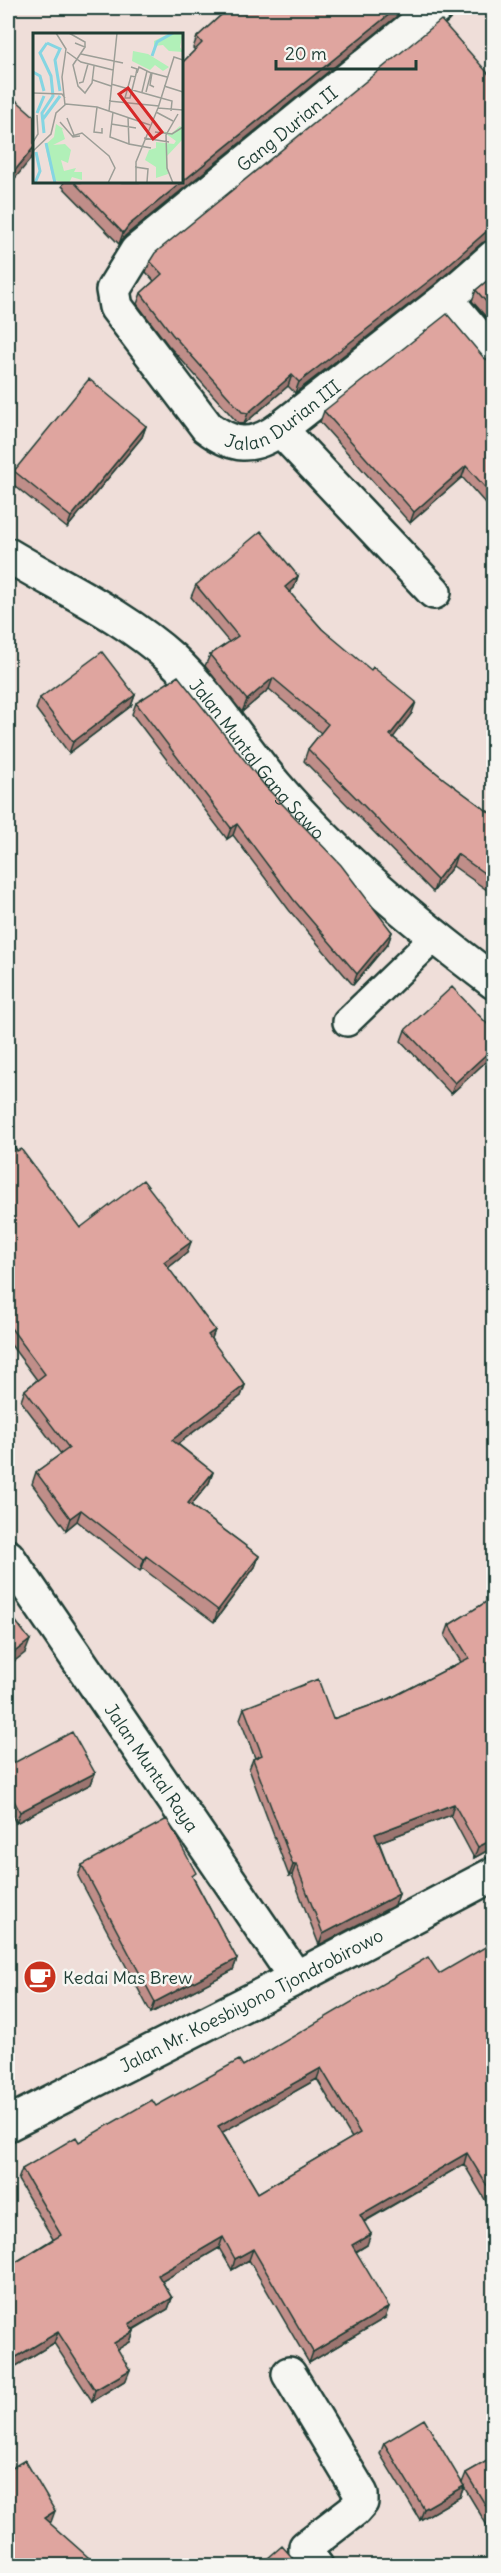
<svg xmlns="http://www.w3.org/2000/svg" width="501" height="2573" font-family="Delius,sans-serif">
<rect width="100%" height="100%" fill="#efded9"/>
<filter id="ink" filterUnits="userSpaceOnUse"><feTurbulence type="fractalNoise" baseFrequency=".0167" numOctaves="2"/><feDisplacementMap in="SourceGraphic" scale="12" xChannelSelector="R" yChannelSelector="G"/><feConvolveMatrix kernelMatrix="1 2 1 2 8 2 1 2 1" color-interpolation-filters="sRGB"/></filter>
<g filter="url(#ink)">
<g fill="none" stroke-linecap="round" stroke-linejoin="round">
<g stroke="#1f3d34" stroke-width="32">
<path id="lane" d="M347,1022L435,937"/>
</g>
<g stroke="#1f3d34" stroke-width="38">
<g id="street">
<path id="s1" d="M436,8L137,251L113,290L116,307L207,427C233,447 252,449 280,429L446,299L494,257"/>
<path d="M446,299L494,356"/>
<path d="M280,429L434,592"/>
<path id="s2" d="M8,555C63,588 123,615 172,659C212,696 240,744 275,785C339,860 416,923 494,982"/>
<path d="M289,2374L361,2494V2502L354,2510L306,2547V2555L316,2566"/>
</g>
</g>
<g stroke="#1f3d34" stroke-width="38">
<g id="secondary">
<path id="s3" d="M8,1557L296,1978"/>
<path id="s4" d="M8,2124L296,1978L494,1874"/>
</g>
</g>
<use href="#lane" stroke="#f6f6f2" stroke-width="27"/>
<use href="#street" stroke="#f6f6f2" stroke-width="33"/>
<use href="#secondary" stroke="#f6f6f2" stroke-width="33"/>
</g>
<path fill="#c08e89" stroke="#1f3d34" stroke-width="1.5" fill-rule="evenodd" d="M229,8H407L125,236L119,244L62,186L64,182H182V63L195,50L193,48L197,37Z
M491,239L482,243L434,285L295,393L288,386L244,424L238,423L168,345L137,304L141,293L154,281L146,272L150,261Z
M494,275V326L472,301L476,290Z
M484,358L491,362L494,363V513L462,477L410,523L320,422L324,411Z
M146,426L142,437L67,528L10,482L14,471Z
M298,576L294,588L289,592L322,629L412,713L393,737L444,779L494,816V895L453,866L433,892L304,761L308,749L321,733L269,689L242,712L205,666L210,655L229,642L191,597L196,585Z
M135,695L131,706L69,753L36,709L40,698Z
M136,703L265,786L392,932L388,943L353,985L289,910L233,835L227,839L132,714Z
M405,1030L494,1031V1054L451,1094L401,1041Z
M8,1139L80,1228L187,1253L168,1268L215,1330L211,1340L245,1385L241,1396L178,1444L213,1472L209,1483L191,1505L259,1556L255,1567L214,1622L142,1568L140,1571L77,1521L66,1530L32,1484L36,1472L61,1454L21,1401L25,1390L37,1380L8,1341Z
M494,1597V1847L474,1858L451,1815L379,1842L399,1894L395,1905L319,1945L292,1875L289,1876L249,1769L253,1759L255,1758L240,1719L244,1708L333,1719L389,1699L461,1662L445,1636L449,1625Z
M8,1766L95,1773L91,1784L16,1823L8,1807Z
M82,1865L194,1879L237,1959L233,1970L151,2013L78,1876Z
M494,1958V2215L464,2164L364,2222L367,2245L356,2252L385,2318L309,2363L249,2260L232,2270L219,2248L162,2281L172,2298L168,2309L133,2330L134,2331L130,2342L117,2349L126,2380L92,2401L54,2343L8,2371V2267L53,2239L18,2180L22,2169L439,1974ZM317,2079L352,2138L258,2193L222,2132Z
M384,2443L462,2483L466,2473L494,2457V2537L464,2487L460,2497L420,2520L380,2454Z"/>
<path fill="#9c746f" stroke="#1f3d34" stroke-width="1.5" d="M397,8H407L125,236L119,244L123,233L129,225Z
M34,147V155L8,187V179Z
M494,228V239H491L482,243L434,285L295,393L299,382L486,232Z
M292,375L288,386L244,424L248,413Z
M146,426L142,437L67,528L71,517Z
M466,466L462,477L410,523L414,512Z
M298,576L294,588L281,599L285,587Z
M273,678L269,689L242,712L247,700Z
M135,695L131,706L69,753L73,742Z
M416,702L412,713L386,747L390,735Z
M237,824L233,835L227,839L231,828Z
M457,854L453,866L433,892L437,880Z
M392,932L388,943L353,985L357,974Z
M494,1047V1054L451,1094L455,1083Z
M191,1242L187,1253L160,1274L164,1262Z
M215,1330L211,1341L208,1335Z
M245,1385L241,1396L168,1451L172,1440Z
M213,1472L209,1483L184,1514L188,1503Z
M81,1510L77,1521L66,1530L70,1518Z
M146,1556L142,1568L140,1571L144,1559Z
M259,1556L255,1567L214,1622L218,1610Z
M30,1640L25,1653L8,1666V1657Z
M95,1773L91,1784L16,1823L20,1812Z
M454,1804L451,1815L371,1845L375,1834Z
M494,1839V1847L474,1858L478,1847Z
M296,1864L292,1875L289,1876L293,1865Z
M399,1894L395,1905L319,1945L323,1934Z
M237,1959L233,1970L151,2013L155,2002Z
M321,2068L317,2079L214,2137L218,2126Z
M467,2153L464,2164L356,2226L360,2215Z
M371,2234L367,2245L348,2256L352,2245Z
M223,2237L219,2248L154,2286L158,2275Z
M253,2249L249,2260L232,2270L235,2259Z
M172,2298L168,2309L125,2334L129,2324Z
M389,2307L385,2318L309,2363L313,2352Z
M134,2331L130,2342L110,2354L114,2343Z
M58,2332L54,2343L8,2371V2362Z
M130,2370L126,2380L92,2401L95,2390Z
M464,2486L460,2497L420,2520L424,2509Z
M55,2511L51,2522L39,2529L44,2518Z"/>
<path fill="#dfa59f" stroke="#1f3d34" stroke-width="1.5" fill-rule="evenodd" d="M229,8H397L129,225L123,233L74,182H182V63L202,43L197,37Z
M441,20L494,80V228L486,232L438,274L299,382L292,375L248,413L242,412L172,334L141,293L162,274L150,261L155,253Z
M8,93L34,116V147L8,179Z
M494,275V311L476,290Z
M447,314L484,358L491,362L494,363V497L466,466L414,512L324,411Z
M89,379L146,426L71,517L14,471Z
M261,531L298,576L285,587L322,629L371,670L373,667L416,702L390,735L444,779L494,816V880L457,854L437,880L308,749L328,724L273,678L247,700L210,655L238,636L196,585Z
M102,652L135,695L73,742L40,698Z
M178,676L265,786L341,865L392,932L357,974L293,899L237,824L231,828L136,703Z
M452,987L494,1031V1047L455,1083L405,1030Z
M8,1139L17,1151L21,1149L80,1228L143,1180L191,1242L164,1262L215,1330L208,1335L245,1385L172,1440L213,1472L188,1503L259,1556L218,1610L146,1556L144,1559L81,1510L70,1518L36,1472L69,1448L25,1390L45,1374L8,1324Z
M494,1597V1839L478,1847L454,1804L375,1834L399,1894L323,1934L296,1864L293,1865L253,1759L262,1755L244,1708L318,1679L333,1719L389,1699L469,1658L449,1625Z
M8,1611L30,1640L8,1657Z
M72,1732L95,1773L20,1812L8,1789V1766Z
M167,1819L196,1873L192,1876L237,1959L155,2002L82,1865Z
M487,1946L494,1958V2197L467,2153L360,2215L371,2234L352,2245L389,2307L313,2352L253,2249L235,2259L223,2237L158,2275L172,2298L129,2324L134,2331L114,2343L130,2370L95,2390L58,2332L8,2362V2267L61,2235L22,2169L76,2137L79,2142L152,2100L156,2106L239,2060L243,2066L428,1957L439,1974ZM321,2068L360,2133L258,2193L218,2126Z
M424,2419L464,2486L424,2509L384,2443Z
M494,2457V2519L466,2473Z
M25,2460L55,2511L44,2518L97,2565H10L9,2564L8,2565V2470Z
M282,2546L299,2565H260Z"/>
</g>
<defs>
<g id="cafe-disc" transform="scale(1.725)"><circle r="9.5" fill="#c8321e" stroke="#f6f6f2"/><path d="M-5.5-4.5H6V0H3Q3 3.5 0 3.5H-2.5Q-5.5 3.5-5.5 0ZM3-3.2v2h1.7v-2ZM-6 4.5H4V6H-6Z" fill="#fff"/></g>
</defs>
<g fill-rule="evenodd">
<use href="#cafe-disc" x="40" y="1977"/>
</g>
<g text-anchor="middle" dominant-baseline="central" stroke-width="5" stroke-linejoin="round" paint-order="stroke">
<g font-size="18" fill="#1f3d34" stroke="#f6f6f2">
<text transform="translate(287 129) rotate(-39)">Gang Durian II</text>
<text stroke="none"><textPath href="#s1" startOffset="687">Jalan Durian III</textPath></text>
<text stroke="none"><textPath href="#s2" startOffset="326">Jalan Muntal Gang Sawo</textPath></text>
<text stroke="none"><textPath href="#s3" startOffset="255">Jalan Muntal Raya</textPath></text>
<text stroke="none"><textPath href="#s4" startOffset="273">Jalan Mr. Koesbiyono Tjondrobirowo</textPath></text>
</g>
<g font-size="18" fill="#1f3d34" stroke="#f6f6f2" text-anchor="start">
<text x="63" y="1977">Kedai Mas Brew</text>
</g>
</g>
<g transform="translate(33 33)">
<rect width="150" height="150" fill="#efded9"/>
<path d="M137,0H150L147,14L150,19L136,18L130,12L121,13V8ZM100,18L115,21L136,34L130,38L122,32L117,37L99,28ZM23,91L32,97L29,96L32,106L20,112L32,111L38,117L35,130L28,127L31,138L43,135L41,139H49V147L39,144L36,150L20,147L12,112L21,104ZM147,93L150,95L149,107L134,123L135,141L123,145V134L112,127L116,117L123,115V109L141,111L143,108L129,98L139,100Z" fill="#b1f0b8"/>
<path fill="none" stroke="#85d5e2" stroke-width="3" d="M14,10L27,16L22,27L27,58M119,23L124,9L140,0M0,39L7,43L11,58M4,80L11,63M10,86L27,63M11,100L9,80L20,63L18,43L7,20L14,10M13,110L22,150M2,150L7,138L3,119"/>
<path fill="none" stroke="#9c9e97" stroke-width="1.5" d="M23,0L33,16L29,44L32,72M36,0L52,9V14M42,10L52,14L40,32L45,53L52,60L59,50L61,33M34,19L48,29L80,37M48,21L90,30M98,34L104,36L103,41L97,65H92L98,43L103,44M104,40L106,34L118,40L113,59M60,47L78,53M46,50L50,49L55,31M78,51L128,65M131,53L150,59M121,54L117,52L119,40L134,44M109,59L114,38M0,60L29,61L32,65M128,65L139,68L138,78M76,68L126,73M64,74L61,99L69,100V95M125,75L141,24L150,27M76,78L84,0M80,79L77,104L96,111M123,79L140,88M95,84L96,111L118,115M34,85L41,102M27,89L40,104L47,103M78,91L103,95M122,99L139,101L150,94M39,103L49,100L76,123L82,135L75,150M111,105L136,109M0,109L5,101L4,82M0,118L18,101L23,80L33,71L64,74L117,92M102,134L115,136L114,149M103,150V129L125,75L150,77M140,150L134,135L133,102L145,81"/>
<path fill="#d62828" fill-opacity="0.15" stroke="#d62828" stroke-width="3" d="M95,55L129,99L120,106L86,61Z"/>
<rect width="150" height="150" fill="none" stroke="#1f3d34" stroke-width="3"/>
</g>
<rect width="501" height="2573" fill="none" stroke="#f6f6f2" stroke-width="30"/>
<rect x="15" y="15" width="471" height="2543" fill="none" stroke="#1f3d34" stroke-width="2" filter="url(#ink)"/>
<path d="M276 60v9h140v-9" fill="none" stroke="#1f3d34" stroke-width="3"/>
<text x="285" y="60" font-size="18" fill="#1f3d34" stroke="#f6f6f2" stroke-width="4.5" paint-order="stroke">20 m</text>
</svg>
